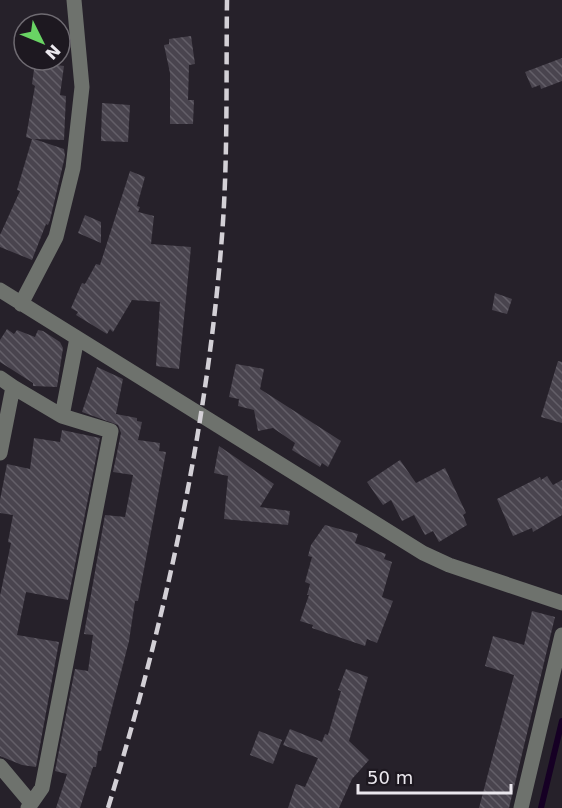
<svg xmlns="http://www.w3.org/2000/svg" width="562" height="808" font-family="'DejaVu Sans',sans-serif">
<defs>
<pattern id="building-back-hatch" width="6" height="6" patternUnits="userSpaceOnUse" patternTransform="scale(1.5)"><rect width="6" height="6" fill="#49444e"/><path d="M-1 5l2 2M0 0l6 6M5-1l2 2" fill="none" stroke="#635f68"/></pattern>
</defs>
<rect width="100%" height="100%" fill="#26212a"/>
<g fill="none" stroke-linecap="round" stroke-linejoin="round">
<path stroke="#160024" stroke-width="6" d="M541,808L562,721"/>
</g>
<path fill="url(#building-back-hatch)" d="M191,36L195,64L189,65L188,100H194L193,124H170V73L164,45L169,44V39Z
M562,58V81L541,89L540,85L532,88L525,72Z
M35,62L64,66L60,95L66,96L64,140L34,139L64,149L65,156L50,220L48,225L46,224L32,260L0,247V235L20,191L17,190L32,139L26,137L35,86L32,84Z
M102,103L130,105L128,142L101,141Z
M130,171L145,177L137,206L140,207L138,212L154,216L151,244L191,247L179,369L156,366L160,302L132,300L113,332L110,329L107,334L76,315L78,312L71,308L82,283L85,284L96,264L100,265Z
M85,215L101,222V243L78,233Z
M495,293L512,299L507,314L492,310Z
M7,329L14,334L17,330L35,337L38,330L43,331L60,342L63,348L57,387L33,386V383L0,362V340Z
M558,361L562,362V423L541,417Z
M236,364L264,369L260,389L341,441L328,467L322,463L320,467L292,450L295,443L273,428L258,431L254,410L238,406L239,399L229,397Z
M97,367L123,379L116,414L137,418V421L142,422L138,440L160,443L159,451L166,452L138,601H135L129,641L101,751H98L96,767H93L80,808H56L67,774L55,771L75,669L88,671L93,635L84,634L105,515L125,517L133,475L113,472L121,433L118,425L82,412Z
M62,430L100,438L68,600L26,592L17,635L59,642L36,767L22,765L0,756V596L11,543L8,542L13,515L0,513V500L7,464L30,469L34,438L60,442Z
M219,446L274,484L260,507L290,511L288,525L224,519L228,476L214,473Z
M400,460L416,483L445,468L466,513L463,515L467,525L439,542L433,531L425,535L414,515L402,521L391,500L383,505L367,482Z
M547,476L553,485L562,480V515L533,532L532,528L513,536L497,499L540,477L541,480Z
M325,525L358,534L355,543L386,554L384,559L392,562L382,597L393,601L377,643L367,639L365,646L312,628L313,625L300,621L309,595H307L310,584L305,582L312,557L308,556L311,545Z
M532,611L555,617L509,808H479L514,675L485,666L493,636L524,645Z
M346,669L368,677L349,741L369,760L352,779L339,808H288L296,784L305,787L318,758L283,745L290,729L322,742L325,734L328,735L341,691L338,690Z
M259,731L282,740L273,764L250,755Z"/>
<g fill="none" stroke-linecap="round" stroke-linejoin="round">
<path stroke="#6e726d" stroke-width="15" d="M0,290L423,553L449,565L562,603
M21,304L56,237L73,168L82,87L74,0
M0,378L13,387L0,453
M13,387L62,416
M0,766L31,803
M28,808L42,788L111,431L62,416L77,338
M521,808L562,635"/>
<path stroke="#d3d0d6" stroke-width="4.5" stroke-dasharray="12 6" stroke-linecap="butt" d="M108,808C165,621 207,431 222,236C228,157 226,78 227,0"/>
</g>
<g transform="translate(42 42) rotate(133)"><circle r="28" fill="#1d1820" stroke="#6f6b72" stroke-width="1.5"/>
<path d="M0-4.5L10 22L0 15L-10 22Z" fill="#69d464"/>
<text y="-9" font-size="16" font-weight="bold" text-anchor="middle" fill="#ebe8ee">N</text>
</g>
<path d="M358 784v9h153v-9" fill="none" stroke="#ebe8ee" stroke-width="3"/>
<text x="367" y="784" font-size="18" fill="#ebe8ee" stroke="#1d1820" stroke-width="4.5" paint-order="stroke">50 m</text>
</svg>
